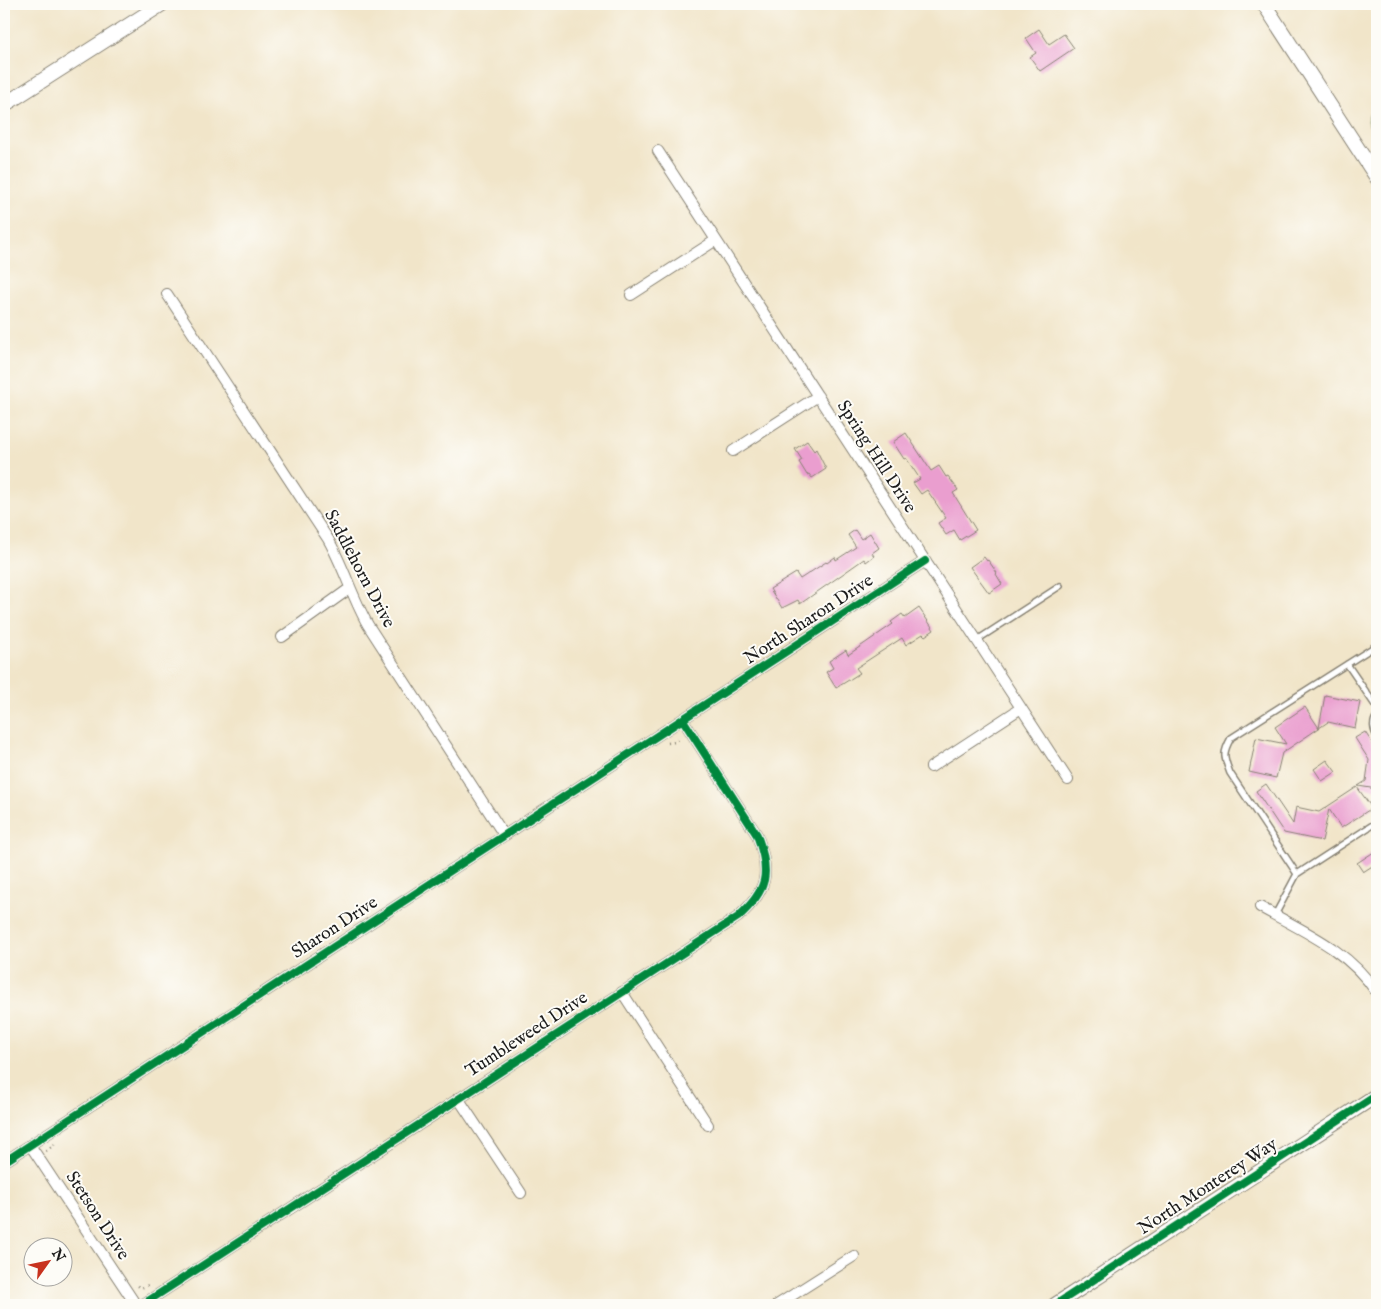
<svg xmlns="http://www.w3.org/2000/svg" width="1381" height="1309" font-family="'IM FELL English',serif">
<rect width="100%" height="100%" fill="#fdfcf7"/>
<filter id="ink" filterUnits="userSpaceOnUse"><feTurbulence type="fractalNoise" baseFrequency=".02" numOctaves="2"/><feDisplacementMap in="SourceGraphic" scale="10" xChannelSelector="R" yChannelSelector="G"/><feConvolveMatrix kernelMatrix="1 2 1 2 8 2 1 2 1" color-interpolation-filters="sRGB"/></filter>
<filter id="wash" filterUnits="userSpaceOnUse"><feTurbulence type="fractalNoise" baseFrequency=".0096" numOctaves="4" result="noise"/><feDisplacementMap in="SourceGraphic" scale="20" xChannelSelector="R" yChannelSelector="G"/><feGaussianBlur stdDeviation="1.12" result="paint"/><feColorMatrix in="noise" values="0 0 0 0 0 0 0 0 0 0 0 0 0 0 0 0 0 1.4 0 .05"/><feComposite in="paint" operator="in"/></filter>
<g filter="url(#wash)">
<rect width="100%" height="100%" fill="#f1e5c9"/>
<path fill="#81b875" stroke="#4e6a48" d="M1377,98V137L1367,121Z"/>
<g id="blocks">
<path fill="#ea9ecf" d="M1039,29L1049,44L1064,34L1074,48L1040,71L1030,57L1036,53L1026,38Z
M906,433L931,471L939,466L946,477L948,476L958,490L953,493L976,530L960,540L954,530L946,535L938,523L946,518L927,490L921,494L913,483L920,479L906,458L904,459L893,442Z
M807,441L814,451L816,449L826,469L812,478L809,474L807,475L799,462L802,460L795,449Z
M855,530L861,539L870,533L879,548L872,553L874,556L866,562L864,559L800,604L798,600L782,608L770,589L796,573L800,579L826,562L827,563L835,557L836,560L856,547L848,535Z
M984,557L987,561L988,560L997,573L996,574L1002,584L989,593L970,567Z
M919,608L934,630L925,636L923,634L906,645L902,638L856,668L860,673L836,688L826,672L833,668L829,661L846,650L848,655L893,624L891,622L902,614L905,618Z
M1325,695L1360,702L1355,728L1328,722L1282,753L1276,778L1249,772L1256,738L1286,744L1275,727L1305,707L1319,728Z
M1365,732L1376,749H1377V789L1358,786L1366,781L1369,760L1355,738Z
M1327,760L1336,772L1322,781L1314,769Z
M1266,784L1293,824L1296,807L1319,812L1357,787L1372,808L1341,828L1329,809L1322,841L1284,833L1256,791Z
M1377,850V863L1363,872L1357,863Z"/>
</g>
</g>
<g filter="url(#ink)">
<use href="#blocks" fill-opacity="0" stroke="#868072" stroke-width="1"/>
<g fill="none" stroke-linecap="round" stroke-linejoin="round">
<g stroke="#868072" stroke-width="8">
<path id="lane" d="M977,640L1060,586
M1347,664L1377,708
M1377,716C1372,722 1373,730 1377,736
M1297,874L1377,822
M1275,915L1297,874L1230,773C1224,757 1222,754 1231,738L1377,645"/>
</g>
<g stroke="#868072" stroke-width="12">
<path id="street" d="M658,151L1068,780
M167,294L328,539C344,567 352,597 368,625L504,835
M631,295L716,240
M733,451L818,396
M282,637L349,589
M931,767L1021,708
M1260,907C1303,931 1349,950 1377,993
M622,992L708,1125
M458,1098L521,1193
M30,1145L136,1305
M4,1162L925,561
M142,1305L738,917C768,890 771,873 757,835L683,720
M777,1305L854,1256"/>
</g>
<g stroke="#868072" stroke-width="16">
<path id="secondary" d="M1264,4L1377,178
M4,105L162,4
M1055,1305L1377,1095"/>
</g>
<path stroke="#868072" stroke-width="2.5" stroke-dasharray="1 4" stroke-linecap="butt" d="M668,743L675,742L681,738
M46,1151L55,1144
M138,1286L141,1288L148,1285V1287"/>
<use href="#lane" stroke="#fff" stroke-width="5"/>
<use href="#street" stroke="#fff" stroke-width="10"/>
<use href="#secondary" stroke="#fff" stroke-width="14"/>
<g stroke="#fdfcf7" stroke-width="11">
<path id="cycleway" d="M4,1162L925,561
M142,1305L738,917C768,890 771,873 757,835L683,720
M1055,1305L1377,1095"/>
</g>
<use href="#cycleway" stroke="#00873e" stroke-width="8"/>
</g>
</g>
<g text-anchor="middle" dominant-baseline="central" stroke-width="4" stroke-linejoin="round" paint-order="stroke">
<g font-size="18" fill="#1c1c1c" stroke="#fdfcf7">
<text transform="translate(876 457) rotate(57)">Spring Hill Drive</text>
<text transform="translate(359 569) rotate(62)">Saddlehorn Drive</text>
<text transform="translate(809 620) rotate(-33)">North Sharon Drive</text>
<text transform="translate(335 928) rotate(-33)">Sharon Drive</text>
<text transform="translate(527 1035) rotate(-33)">Tumbleweed Drive</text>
<text transform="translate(1208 1187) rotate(-33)">North Monterey Way</text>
<text transform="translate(97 1216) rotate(57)">Stetson Drive</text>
</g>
</g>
<rect width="1381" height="1309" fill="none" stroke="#fdfcf7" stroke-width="20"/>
<g transform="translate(48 1262) rotate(57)"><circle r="24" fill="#fdfcf7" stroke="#a3a29f"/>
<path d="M0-4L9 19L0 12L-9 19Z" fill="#c8321e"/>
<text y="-8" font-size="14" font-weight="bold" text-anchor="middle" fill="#1c1c1c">N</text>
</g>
</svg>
